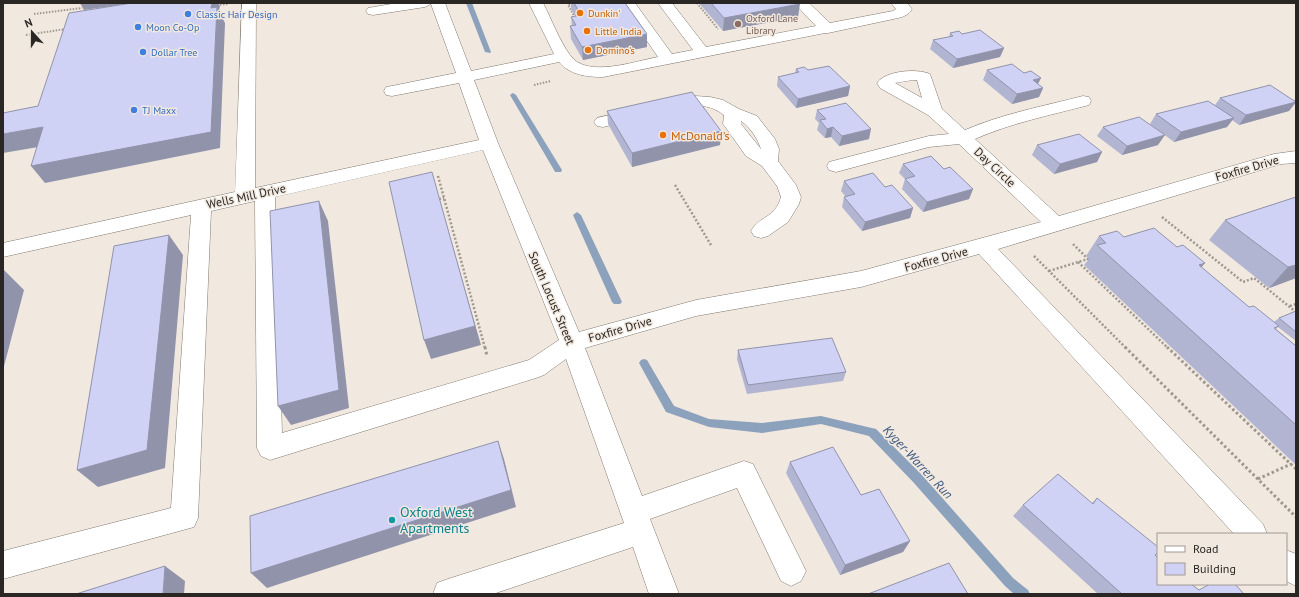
<svg xmlns="http://www.w3.org/2000/svg" width="1299" height="597" font-family="'PT Sans',sans-serif">
<rect width="100%" height="100%" fill="#f1e8df"/>
<g fill="none" stroke-linecap="round" stroke-linejoin="round">
<path fill="#8ca1bc" fill-rule="evenodd" d="M466,3H472L491,52L490,53L485,52Z
M513,93L516,95L562,170L561,172H555L554,170L510,95Z
M577,212L581,215L622,302L620,304H614L612,302L573,215Z
M644,359L647,360L674,406L709,419L762,423L821,416L876,429L922,475L1013,578L1028,590L1030,594H1014L1005,586L914,483L869,436L821,424L762,433L709,427L666,412L639,363L641,360Z"/>
<g stroke="#817971" stroke-width="1">
<path id="minor" d="M242,3H256L255,188L479,140L459,83L392,96L386,95L384,91L386,87L392,86L456,73L431,4L425,7L373,15L368,14L366,11L368,8L397,3H445L471,71L554,54L529,3H543C552,20 559,40 570,55C586,79 635,61 658,57L621,3H635L672,54L693,50L658,3H672L706,47L816,26L794,3H809L830,23L893,11L896,9L891,3H907L912,9C909,14 904,17 898,18L828,33H825L603,77C587,77 570,75 559,62L474,80L498,143L579,332L696,300L861,271L1041,222L959,144L929,147L836,172L829,170L827,166L829,162L929,136L949,134L928,115L880,88L877,83C885,71 916,68 930,74L942,109L965,130C1002,114 1044,106 1083,96L1089,97L1091,101L1089,105C1051,115 1011,123 975,139L1059,216L1274,154L1296,151V163L1281,164L998,249L1263,524L1267,534H1234L979,254L861,287L696,316L585,348L642,496L744,461L753,464L806,571L801,581L791,586L781,581L737,488L650,519L679,594H649L633,547L493,594H433L437,583L448,579L624,523L566,359L544,375L536,378L270,460L261,456L257,448L255,201L211,211L198,518L194,527L3,579V551L171,508L191,215L3,257V243L235,192ZM913,80H917L922,98L895,83ZM483,150L559,340L529,360L282,433L275,197Z
M695,96L710,97L723,100L739,109L757,116L775,139L779,149L778,161L796,185L801,197L799,204L788,222L768,236L761,238L754,236L751,231C760,215 775,219 781,197L777,186L762,166L746,156L726,128L723,124L724,115C697,95 687,116 664,111L661,107L664,103ZM741,121C750,127 758,139 761,149L741,124Z
M636,109L642,110L645,114L642,118L603,127L597,126L594,122L597,118Z
M1286,550L1296,554V586L1286,581Z"/>
</g>
<path stroke="#9e9891" stroke-width="2" stroke-dasharray="1.5 1.5" stroke-linecap="butt" d="M697,3L718,29
M573,4L568,5L576,19
M217,5L228,4
M34,14L82,8
M26,35L66,29
M534,85L551,81"/>
<path stroke="#9e9891" stroke-width="2.5" stroke-dasharray="2 2" stroke-linecap="butt" d="M438,176L485,348
M675,185L711,245
M439,199L444,198
M1162,217L1243,282L1254,278L1296,312
M1034,256L1126,348
M1078,262L1168,348
M1049,271L1088,259L1073,244
M1290,306L1296,304"/>
<path stroke="#9e9891" stroke-width="3" stroke-dasharray="2.5 2.5" stroke-linecap="butt" d="M485,347L487,356
M1125,347L1296,517
M1167,347L1296,469
M1258,479L1291,464"/>
<use href="#minor" fill="#fff" fill-rule="evenodd"/>
</g>
<path fill="#b2b5d2" d="M571,3H625L647,47L583,60L571,39L570,26H572L571,17L575,16L571,9Z
M699,3H799L798,17L723,31Z
M950,33L962,34L1004,48L1000,57L953,68L930,49L933,40L949,37Z
M796,69L850,86L848,96L796,108L777,86L778,77L795,73Z
M987,70L1038,84L1043,88L1039,97L1012,104L983,80Z
M1220,98L1295,100L1296,99V102L1289,111L1239,125L1232,120L1227,127L1174,142L1150,124L1156,114L1215,105Z
M817,110L869,139L839,146L831,137L825,138L817,130L819,123L815,119Z
M607,111L721,131L720,145L632,167L608,124Z
M1103,127L1158,145L1122,155L1097,136Z
M1037,145L1102,152L1097,162L1054,174L1032,155Z
M903,164L944,169L973,189L969,199L923,212L902,189L905,179L899,173Z
M844,181L885,187L913,208L910,218L862,231L842,207L844,197H846L841,191Z
M1296,197V278L1269,288L1209,240L1225,220Z
M1099,236L1124,237L1177,247L1205,263L1201,267L1249,307L1274,322L1279,318L1296,311V341L1278,327L1276,329L1296,346V465L1084,265L1089,259L1086,256Z
M738,350L846,372L843,381L747,394L737,359Z
M790,462L861,495L910,541L903,552L840,575L786,473Z
M1097,498L1155,555L1199,590L1244,594H1098L1013,516L1023,505L1092,503Z"/>
<path fill="#9193ab" d="M80,3H133L84,10Z
M212,3H218L220,6L219,11L225,23L220,148L45,183L31,166L211,8Z
M800,4L798,17L723,31L724,18Z
M647,34V47L583,60L582,47Z
M1004,48L1000,57L953,68L957,59Z
M1041,78L1036,88L1033,80Z
M850,86L848,96L796,108L798,99Z
M1043,88L1039,97L1012,104L1017,94Z
M1296,102L1289,111L1239,125L1246,115Z
M1234,118L1227,127L1174,142L1181,132Z
M43,127L56,144L3,153V134Z
M833,127L831,137L825,138L827,129Z
M871,129L869,139L839,146L842,136Z
M721,131L720,145L632,167V153Z
M1165,135L1158,145L1122,155L1127,146Z
M1102,152L1097,162L1054,174L1060,164Z
M973,189L969,199L923,212L927,202Z
M437,192L481,345L431,359L424,340Z
M319,201L328,221L349,408L291,425L278,406Z
M913,208L910,218L862,231L865,222Z
M169,235L183,255L165,468L98,487L77,470Z
M1205,263L1188,283L1199,265Z
M1296,265V278L1269,288L1288,267Z
M4,270L24,290L3,370V274Z
M498,441L504,459L516,507L267,588L251,573Z
M910,541L903,552L840,575L845,565Z
M165,566L185,581L184,594H163Z"/>
<path fill="#cfd2f4" stroke="#9193ab" d="M132,3H212L211,8L217,7L211,132L31,166L43,127L3,134V113L38,106L69,13Z
M574,3H625L647,34L582,47L570,26L576,25L571,17L581,15Z
M711,3H799L800,4L724,18Z
M980,30L1004,48L957,59L933,40L953,36L950,33L959,31L962,34Z
M1012,64L1024,73L1031,71L1041,78L1033,80L1043,88L1017,94L987,70Z
M829,66L850,86L798,99L778,77L799,72L796,69L804,67L808,70Z
M1270,85L1296,102L1246,115L1220,98Z
M692,92L721,131L632,153L607,111Z
M1208,101L1234,118L1181,132L1156,114Z
M846,103L871,129L842,136L833,127L827,129L820,120L826,119L817,110Z
M1139,117L1165,135L1127,146L1103,127Z
M1079,134L1102,152L1060,164L1037,145Z
M931,156L944,169L950,167L973,189L927,202L905,179L915,176L903,164Z
M432,172L475,326L424,340L389,182Z
M873,173L885,187L892,185L913,208L865,222L844,197L855,194L844,181Z
M1296,197V265L1288,267L1225,220Z
M319,201L339,390L278,406L270,211Z
M1154,228L1177,247L1183,245L1205,263L1199,265L1249,307L1254,306L1279,326L1274,328L1296,346V425L1097,245L1106,243L1099,236L1117,231L1124,237Z
M169,235L147,450L77,470L114,246Z
M1296,311V332L1279,318Z
M832,338L846,372L748,385L738,350Z
M498,441L511,490L251,573L250,516Z
M833,447L861,495L879,489L910,541L845,565L790,462Z
M1058,474L1093,504L1097,498L1158,547V552L1155,555L1158,558V584H1191L1199,590L1210,584H1235L1244,594H1122L1023,505Z
M949,563L968,594H868Z
M165,566L163,594H76Z"/>
<g fill="#e8710a" stroke="#f1e8df" stroke-width="1.5">
<circle cx="580" cy="13" r="4"/>
<circle cx="587" cy="31" r="4"/>
<circle cx="588" cy="50" r="4"/>
<circle cx="663" cy="135" r="4"/>
</g>
<g fill="#3f7fe0" stroke="#f1e8df" stroke-width="1.5">
<circle cx="188" cy="14" r="4"/>
<circle cx="138" cy="27" r="4"/>
<circle cx="143" cy="52" r="4"/>
<circle cx="134" cy="110" r="4"/>
</g>
<circle fill="#8d6e63" stroke="#f1e8df" stroke-width="1.5" cx="738" cy="24" r="4"/>
<circle fill="#0f9aa8" stroke="#f1e8df" stroke-width="1.5" cx="392" cy="520" r="4"/>
<g text-anchor="middle" dominant-baseline="central" stroke-width="3" stroke-linejoin="round" paint-order="stroke">
<g font-size="10" fill="#c56008" stroke="#f1e8df" text-anchor="start">
<text x="588" y="13">Dunkin'</text>
<text x="595" y="31">Little India</text>
<text x="596" y="50">Domino's</text>
</g>
<g font-size="10" fill="#366cbe" stroke="#f1e8df" text-anchor="start">
<text x="196" y="14">Classic Hair Design</text>
<text x="146" y="27">Moon Co-Op</text>
<text x="151" y="52">Dollar Tree</text>
<text x="142" y="110">TJ Maxx</text>
</g>
<g font-size="10" fill="#785e54" stroke="#f1e8df" text-anchor="start">
<text x="746" y="18">Oxford Lane<tspan x="746" dy="12">Library</tspan></text>
</g>
<g font-size="12" fill="#c56008" stroke="#f1e8df" text-anchor="start">
<text x="671" y="135">McDonald's</text>
</g>
<g font-size="12" fill="#292623" stroke="#f1e8df">
<text transform="translate(995 167) rotate(43)">Day Circle</text>
<text transform="translate(1247 168) rotate(-16)">Foxfire Drive</text>
<text transform="translate(246 196) rotate(-12)">Wells Mill Drive</text>
<text transform="translate(936 259) rotate(-15)">Foxfire Drive</text>
<text transform="translate(552 298) rotate(67)">South Locust Street</text>
<text transform="translate(620 329) rotate(-16)">Foxfire Drive</text>
</g>
<g font-size="13" font-style="italic" fill="#395880" stroke="#f1e8df">
<text transform="translate(918 462) rotate(47)">Kyger-Warren Run</text>
</g>
<g font-size="14" fill="#0d838f" stroke="#f1e8df" text-anchor="start">
<text x="400" y="512">Oxford West<tspan x="400" dy="16">Apartments</tspan></text>
</g>
</g>
<rect width="1299" height="597" fill="none" stroke="#292623" stroke-width="8"/>
<rect x="1157" y="533" width="130" height="52" fill="#f1e8df" stroke="#a19a94"/>
<rect x="1165" y="546" width="20" height="6" fill="#ffffff" stroke="#a19a94"/>
<text x="1193" y="553" font-size="12" fill="#292623">Road</text>
<rect x="1165" y="563" width="20" height="12" fill="#cfd2f4" stroke="#a19a94"/>
<text x="1193" y="573" font-size="12" fill="#292623">Building</text>
<g transform="translate(32 32) rotate(339)" stroke="#f1e8df" stroke-width="3" paint-order="stroke">
<path d="M0-3L7 15L0 10L-7 15Z" fill="#292623"/>
<text y="-6" font-size="11" font-weight="bold" text-anchor="middle" fill="#292623">N</text>
</g>
</svg>
